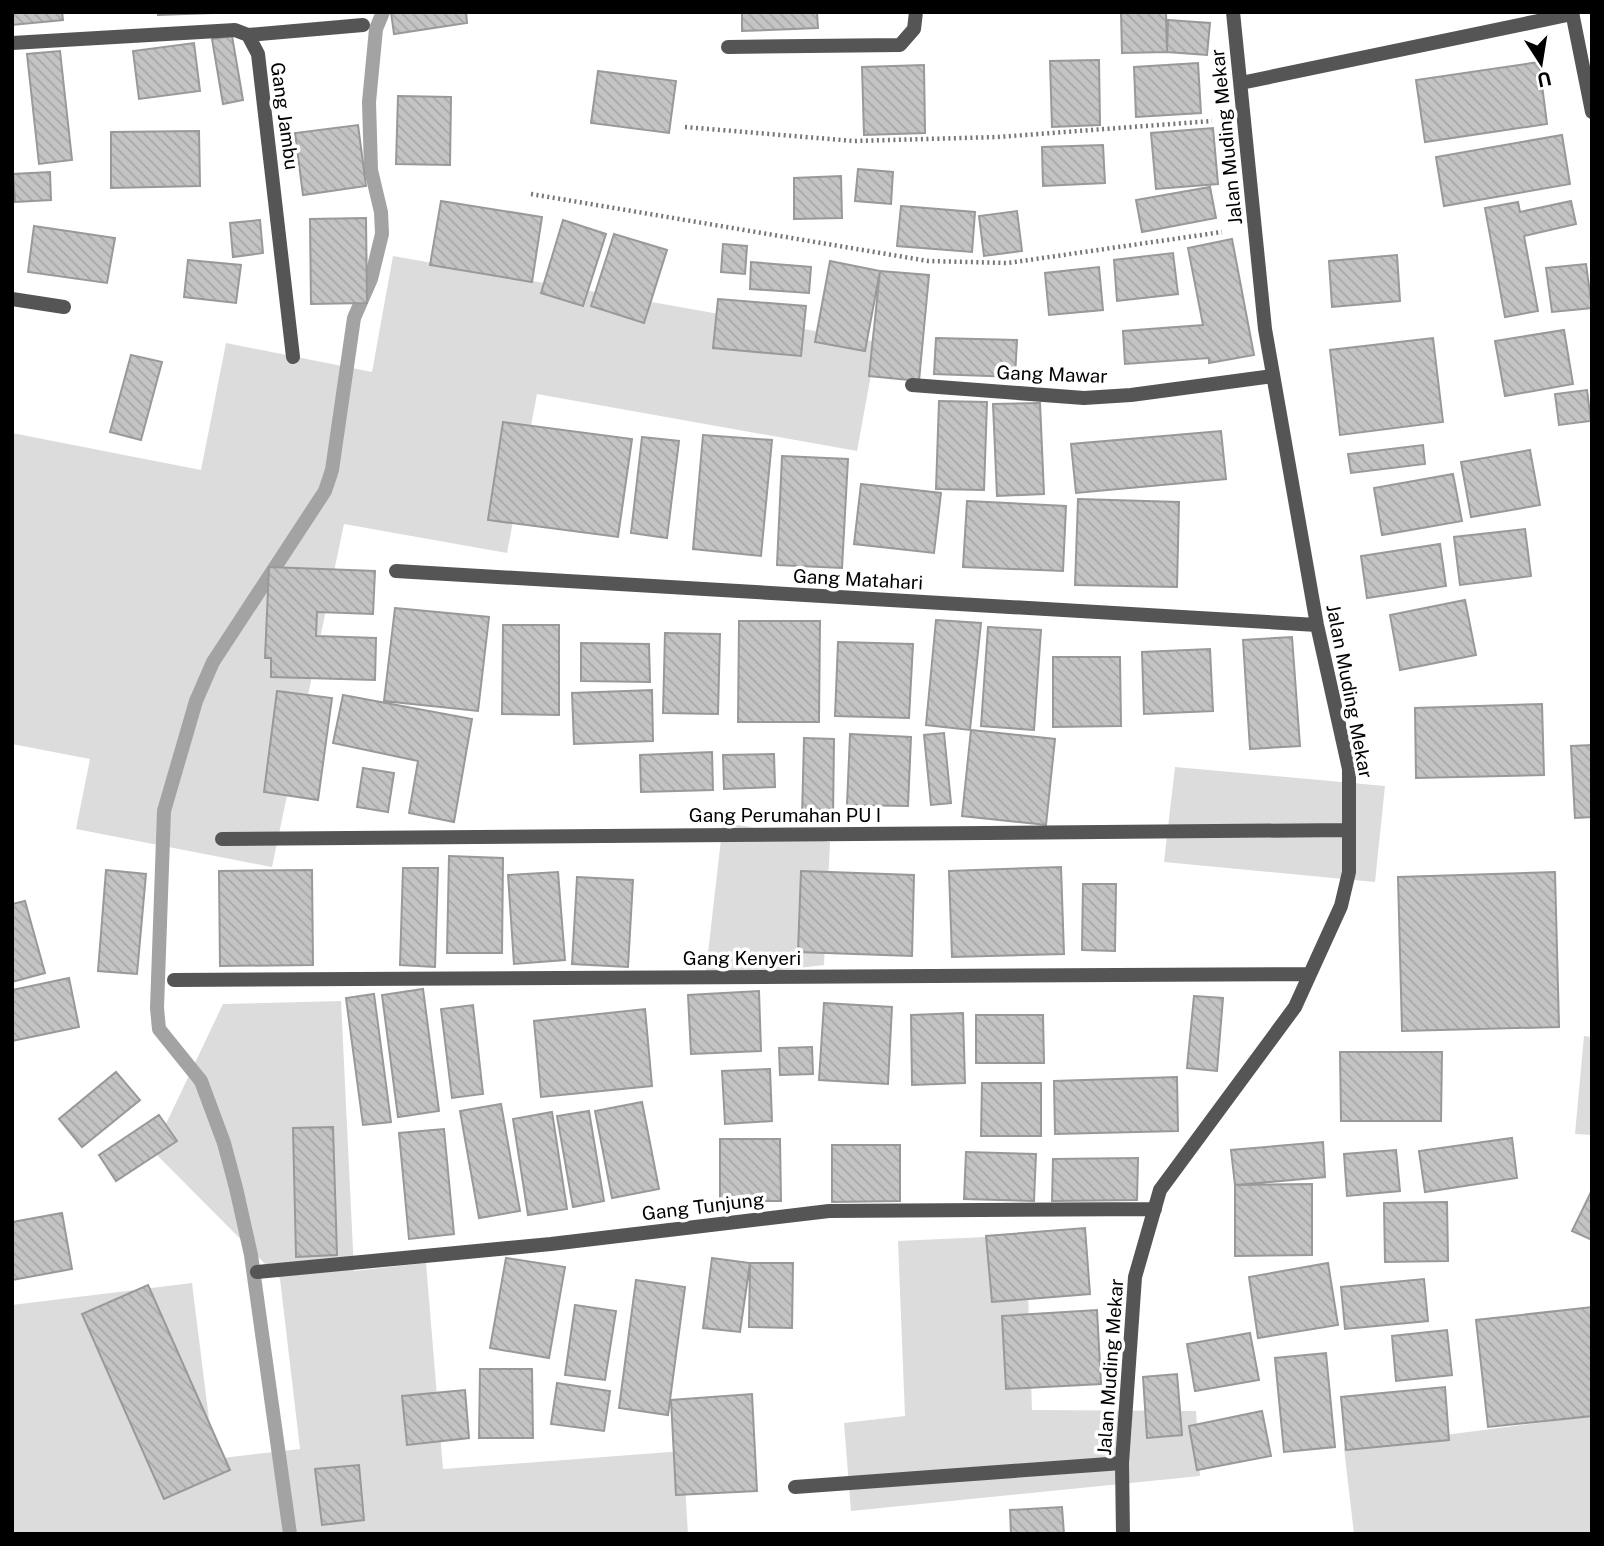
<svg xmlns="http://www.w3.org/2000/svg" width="1604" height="1546" font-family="'Public Sans',sans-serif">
<defs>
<pattern id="building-back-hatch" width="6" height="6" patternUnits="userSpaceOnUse" patternTransform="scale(1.75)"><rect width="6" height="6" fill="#c4c4c4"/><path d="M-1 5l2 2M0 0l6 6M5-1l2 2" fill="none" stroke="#a7a7a7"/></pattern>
</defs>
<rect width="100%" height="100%" fill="#fff"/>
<path fill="#dcdcdc" d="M393,256L877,342L857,451L537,394L507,553L344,524L272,867L76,829L90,759L12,744V433L201,470L226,343L372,372Z
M1175,767L1385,786L1375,882L1164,862Z
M723,822L830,842L824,965L705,979Z
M341,1001L354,1271L426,1263L443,1469L683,1451L688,1534H12V1305L192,1283L214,1459L300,1449L280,1279L153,1151L223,1004Z
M1584,1036L1592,1037V1135L1575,1134Z
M1026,1235L1032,1410L1196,1411L1200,1476L851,1511L844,1423L905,1416L898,1241Z
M1592,1416V1534H1354L1344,1448Z"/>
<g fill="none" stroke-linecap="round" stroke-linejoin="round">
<path stroke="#a3a3a3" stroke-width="14" d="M290,1534L251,1255L236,1188L224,1143L201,1081L159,1029L157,1008L164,811L196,701L213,662L325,491L332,470L354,318L371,279L382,234L381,212L371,170L369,102L376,29L383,12"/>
</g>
<path fill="url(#building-back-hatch)" stroke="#999" stroke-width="2" d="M12,12H62L63,20L12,25Z
M158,12H212V13L158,15Z
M391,12H466L467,23L394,34Z
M742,12H817L818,28L742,31Z
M1121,12H1166L1167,52L1122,53Z
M1168,20L1210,23L1207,55L1167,52Z
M232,36L243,100L223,104L212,39Z
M194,43L200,91L139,99L133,51Z
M60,51L72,160L39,164L27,54Z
M1099,60L1100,125L1052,127L1050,61Z
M1539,62L1547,124L1425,142L1416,80Z
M1198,63L1201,113L1136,117L1134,67Z
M924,65L925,133L864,135L862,67Z
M598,71L676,81L669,133L591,123Z
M398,96L451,97L450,165L396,164Z
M358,125L366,186L303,195L295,133Z
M1213,128L1218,184L1156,189L1151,133Z
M199,131L200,186L111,188V132Z
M1562,135L1570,184L1444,206L1436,157Z
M1103,145L1105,183L1043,186L1042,147Z
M858,169L893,172L891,204L855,201Z
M50,172L51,200L15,202L13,174Z
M841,176L842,218L794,219V178Z
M1210,187L1216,218L1142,232L1136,200Z
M441,201L542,217L532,282L430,265Z
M1571,201L1576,224L1524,236L1538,311L1505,317L1485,208L1518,202L1520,212Z
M901,206L975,212L972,252L897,246Z
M1017,211L1022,251L984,256L979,216Z
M366,218L367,303L311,304L310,219Z
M260,220L263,253L233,257L230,223Z
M563,220L606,234L583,306L541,293Z
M34,226L115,238L107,283L28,272Z
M614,234L667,250L644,323L591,306Z
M1232,239L1254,355L1209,363V358L1125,364L1123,331L1203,325L1188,248Z
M723,244L747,246L745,274L721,272Z
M1173,253L1178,294L1117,301L1114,260Z
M1397,255L1400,301L1332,307L1329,261Z
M188,260L241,265L236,303L184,297Z
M830,261L880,271L865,351L815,342Z
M751,262L811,267L809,293L750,289Z
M1586,264L1592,308L1552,312L1546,268Z
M1099,267L1103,310L1049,315L1045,273Z
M880,271L929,275L919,381L869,376Z
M718,299L806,306L801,356L713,348Z
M1564,330L1573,384L1505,396L1495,341Z
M936,338L1017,340L1015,377L934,374Z
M1433,338L1443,422L1340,435L1330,350Z
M131,355L162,362L141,440L110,432Z
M1587,390L1591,421L1559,425L1555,394Z
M939,401L987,402L984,490L936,489Z
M1040,403L1044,494L997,496L993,404Z
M503,422L632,439L618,537L488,520Z
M1221,431L1226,479L1076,493L1071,444Z
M703,435L772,440L761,556L693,549Z
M642,437L679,441L667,538L631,533Z
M1423,445L1425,464L1351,473L1348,454Z
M1530,450L1540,505L1471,517L1461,462Z
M782,456L848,459L842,568L777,565Z
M1453,474L1462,521L1382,535L1374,488Z
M861,484L941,493L934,553L854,544Z
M1078,499L1179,502L1177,587L1075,585Z
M967,501L1066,506L1063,571L963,567Z
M1525,529L1531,576L1460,585L1454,537Z
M1440,544L1446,586L1367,598L1361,556Z
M269,567L375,571L373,614L317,612L316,636L376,638L375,680L271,677V658H265Z
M1465,600L1476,655L1400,670L1390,615Z
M395,608L489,617L478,711L384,701Z
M936,620L981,623L970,730L926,725Z
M739,621H820L819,722H738Z
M503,625H559V715L502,714Z
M988,627L1041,630L1034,730L981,726Z
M665,633L720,634L718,714L663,713Z
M1292,637L1300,746L1250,749L1243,640Z
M838,642L913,644L909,718L835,716Z
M581,643L649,644L650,682L581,681Z
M1210,649L1213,711L1144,714L1142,652Z
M1053,657H1120L1121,726L1053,727Z
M652,690L653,741L574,744L572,693Z
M277,691L332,698L318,800L264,792Z
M343,695L472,719L454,822L409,813L418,761L333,743Z
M1542,704L1544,775L1416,778L1415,708Z
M971,730L1055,739L1046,825L962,816Z
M944,733L951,803L931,805L924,735Z
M850,734L911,737L908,806L847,805Z
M804,738L834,739L833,818H802Z
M1592,745V817L1575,818L1571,746Z
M712,752L713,790L641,792L640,755Z
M774,754L775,787L724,789L723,755Z
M363,768L394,773L388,812L357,807Z
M449,856L503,858L502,953H447Z
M1061,867L1064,954L952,957L949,871Z
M403,868H438L435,967L400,965Z
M106,870L146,874L137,974L98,971Z
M312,870L313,965L220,966L219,871Z
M801,871L914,875L912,956L798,952Z
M558,872L565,960L514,964L508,875Z
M1555,872L1559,1027L1402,1031L1398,877Z
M577,877L633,880L628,967L572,964Z
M1083,884H1116L1115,951L1082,950Z
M25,901L45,973L12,982V904Z
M69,978L79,1027L12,1041V990Z
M423,989L439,1111L398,1117L382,995Z
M759,991L761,1051L691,1054L688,995Z
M374,994L391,1122L363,1125L346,998Z
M1194,996L1223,998L1217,1071L1187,1068Z
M824,1003L892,1007L888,1084L819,1080Z
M473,1005L483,1094L452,1098L441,1009Z
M645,1009L652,1086L541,1097L534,1021Z
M963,1013L965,1083L912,1085L911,1015Z
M976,1015H1043L1044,1063H976Z
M812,1047L813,1074L780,1075L779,1048Z
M1340,1052H1442L1441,1121H1341Z
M770,1069L772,1121L725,1124L722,1071Z
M116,1072L140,1100L82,1147L59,1119Z
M1177,1077L1178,1131L1055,1134L1054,1081Z
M982,1083H1041V1136H981Z
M642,1102L659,1189L612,1198L595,1111Z
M501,1104L520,1211L479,1218L460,1111Z
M589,1111L604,1201L573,1207L557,1116Z
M552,1112L567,1209L528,1215L513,1119Z
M159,1115L177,1141L116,1181L99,1155Z
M333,1127L337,1255L296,1257L293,1128Z
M444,1129L454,1234L409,1239L399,1133Z
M1512,1138L1517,1178L1425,1192L1419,1151Z
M720,1139H780L781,1201H720Z
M1323,1142L1325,1177L1235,1185L1231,1150Z
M832,1145H900V1201L832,1202Z
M1396,1150L1400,1191L1347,1196L1344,1154Z
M966,1152L1036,1154L1034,1201L964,1199Z
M1138,1158L1137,1200L1052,1201L1053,1159Z
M1312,1184V1255L1235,1256V1185Z
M1592,1190V1240L1572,1231Z
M1447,1202L1448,1261L1385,1262L1384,1203Z
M62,1213L72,1269L12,1280V1222Z
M1085,1228L1090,1294L992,1302L986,1236Z
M506,1258L565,1267L549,1358L490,1348Z
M712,1258L750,1263L740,1332L703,1328Z
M750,1263H793L792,1328L749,1327Z
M1328,1263L1338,1325L1258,1338L1249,1277Z
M1424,1279L1428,1321L1345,1329L1341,1287Z
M636,1280L685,1287L668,1415L619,1408Z
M148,1285L230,1470L164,1499L82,1314Z
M575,1305L616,1311L605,1380L565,1375Z
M1592,1307V1416L1488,1427L1476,1320Z
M1097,1310L1101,1384L1006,1389L1002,1316Z
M1447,1330L1452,1375L1396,1381L1392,1336Z
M1250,1333L1259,1380L1195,1391L1187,1344Z
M1326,1353L1335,1447L1284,1452L1275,1358Z
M480,1369H532L533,1438H479Z
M1177,1374L1182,1435L1147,1438L1143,1377Z
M557,1383L610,1391L604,1431L551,1424Z
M1445,1387L1449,1440L1346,1450L1341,1397Z
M465,1390L469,1438L407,1445L402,1396Z
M752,1394L757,1491L676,1495L671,1400Z
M1262,1411L1271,1456L1197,1470L1189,1426Z
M359,1465L364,1520L322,1525L315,1469Z
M1062,1507L1064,1534H1011L1010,1510Z"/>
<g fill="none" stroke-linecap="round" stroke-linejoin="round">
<path stroke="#777" stroke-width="4.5" stroke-dasharray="2 3.5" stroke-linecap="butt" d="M685,127L854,141L998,137L1212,121
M531,194L928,261L1008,263L1222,232"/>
<path stroke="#555" stroke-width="14" d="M912,385L1084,398L1131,395L1273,376
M795,1487L1122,1463"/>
<path stroke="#555" stroke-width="14" d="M1572,12L1592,112
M248,35L363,25
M12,43L235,30L248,35L258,54L293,357
M728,47L900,45L914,29L916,12
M1241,83L1572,14
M12,299L64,307
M396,571L1317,625
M222,839L1349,830
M174,980L1310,974
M257,1272L551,1244L829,1211L1155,1209
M1123,1534L1122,1463L1135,1277L1160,1190L1295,1007L1341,906L1349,872V769L1317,625L1265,329L1233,12"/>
</g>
<g text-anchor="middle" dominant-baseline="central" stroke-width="7" stroke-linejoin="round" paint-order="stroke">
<g font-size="19" fill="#000" stroke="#fff">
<text transform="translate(285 116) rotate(82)">Gang Jambu</text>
<text transform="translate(1226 137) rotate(-96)">Jalan Muding Mekar</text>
<text transform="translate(1052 374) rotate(2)">Gang Mawar</text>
<text transform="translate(858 579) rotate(3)">Gang Matahari</text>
<text transform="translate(1350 691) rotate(79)">Jalan Muding Mekar</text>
<text x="785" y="815">Gang Perumahan PU I</text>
<text x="742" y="958">Gang Kenyeri</text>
<text transform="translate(703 1206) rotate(-7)">Gang Tunjung</text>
<text transform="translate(1110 1367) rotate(-86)">Jalan Muding Mekar</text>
</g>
</g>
<rect width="1604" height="1546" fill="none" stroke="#000000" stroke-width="28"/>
<g transform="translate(1541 63) rotate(168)" stroke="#ffffff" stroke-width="5" paint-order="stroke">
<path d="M0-5L12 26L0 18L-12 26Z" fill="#000000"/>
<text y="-10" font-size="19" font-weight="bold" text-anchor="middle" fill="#000000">U</text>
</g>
</svg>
